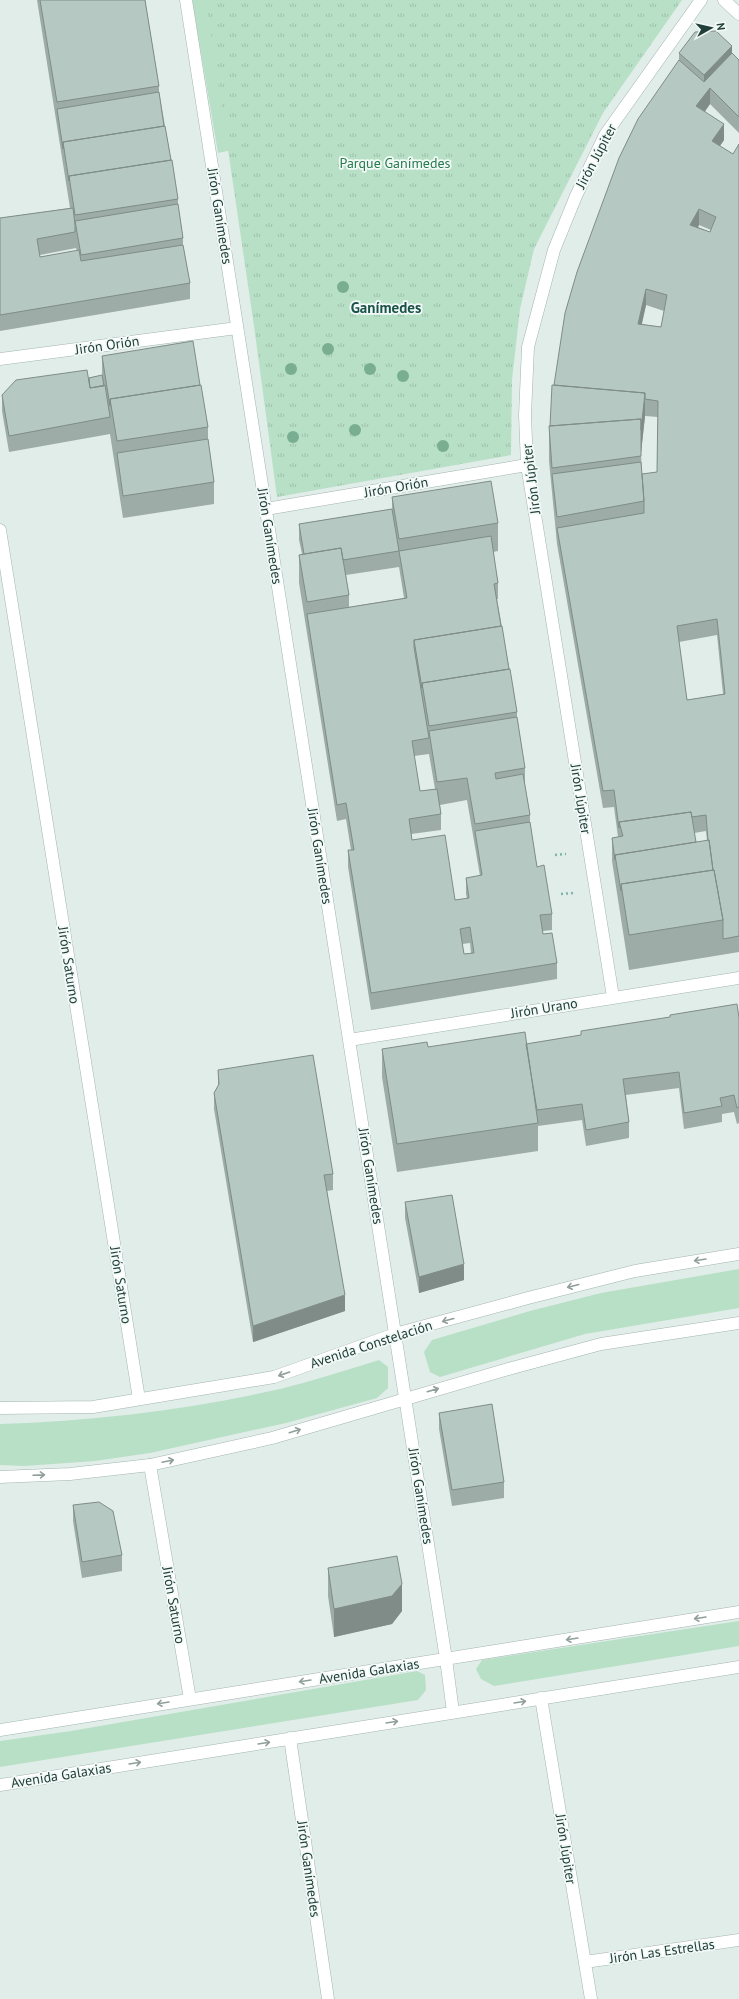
<svg xmlns="http://www.w3.org/2000/svg" width="739" height="1999" font-family="'PT Sans',sans-serif">
<defs>
<pattern id="park-tufts" width="24" height="20" patternUnits="userSpaceOnUse"><rect width="24" height="20" fill="#b8e0c6"/><path d="M3 7l-1-3M5 7V3M7 7l1-3M15 17l-1-3M17 17v-4M19 17l1-3" fill="none" stroke="#9ec1ab"/></pattern>
</defs>
<rect width="100%" height="100%" fill="#e1ede9"/>
<path fill="#b8e0c6" d="M192,0H207L232,150L218,153Z
M739,1269V1308L585,1334L440,1377L430,1372L424,1352L432,1340L530,1311L601,1293Z
M379,1360L388,1367V1388L377,1398L286,1423L150,1453L95,1461L24,1466L0,1465V1424C94,1421 187,1410 280,1389C313,1381 346,1370 379,1360Z
M739,1621V1646L494,1686L481,1679L476,1669L482,1660Z
M417,1671L425,1675L426,1690L418,1700L0,1767V1741L71,1731Z"/>
<path fill="url(#park-tufts)" d="M206,0H682L603,113L534,249L520,309L512,380L511,455L277,497L254,326Z"/>
<g fill="none" stroke-linecap="round" stroke-linejoin="round">
<g stroke="#a3b5b1" stroke-width="13">
<path id="minor" d="M186,0L446,1659L453,1712
M724,0L739,14
M0,359L237,328
M266,509L527,465
M0,530L139,1399
M613,997L527,465L525,415L528,347L554,250L576,196L605,135L701,0
M349,1040L739,978
M150,1465L190,1699
M541,1698L591,1999
M0,1730L739,1612
M290,1738L328,1999
M0,1785L739,1667
M585,1962L739,1940"/>
</g>
<g stroke="#a3b5b1" stroke-width="13">
<path id="tertiary" d="M0,1408L93,1407L274,1377L395,1334L528,1298L635,1271L739,1254
M0,1477L70,1474L150,1465L272,1438L512,1368L601,1344L739,1323"/>
</g>
<path stroke="#7fb3a7" stroke-width="2.5" stroke-dasharray="2 3" stroke-linecap="butt" d="M555,855L566,854
M561,894L573,893"/>
<use href="#minor" stroke="#fff" stroke-width="12"/>
<use href="#tertiary" stroke="#fff" stroke-width="12"/>
</g>
<g fill="#7aae93">
<circle cx="343" cy="287" r="6"/>
<circle cx="328" cy="349" r="6"/>
<circle cx="291" cy="369" r="6"/>
<circle cx="370" cy="369" r="6"/>
<circle cx="403" cy="376" r="6"/>
<circle cx="355" cy="430" r="6"/>
<circle cx="293" cy="437" r="6"/>
<circle cx="443" cy="446" r="6"/>
</g>
<path fill="#9daca7" fill-rule="evenodd" d="M37,0H145L159,86V92L178,199V204L183,238V245L190,283V299L0,331V218L70,208ZM76,248L77,251L40,257V255Z
M679,53H732L739,60V133L710,104L705,112L724,140L720,146L733,154L739,144V952L629,970L612,861V838L618,837L614,807L603,808L557,544L549,461V426H550L554,385L679,60ZM699,225L711,230L710,232L698,227ZM646,305L664,311L661,327L642,324ZM645,416L658,417L657,472L642,474L641,453ZM717,635L723,694L687,700L679,642ZM706,831L707,841L696,842L694,833Z
M102,356L200,385L208,427V439L214,482V504L123,518L110,434L9,452L2,411V395L102,375Z
M392,497L498,523V551L493,552L498,583V599H497L517,712V717L525,768V785L530,815V822L537,867L552,914V930L543,931V934L557,963V979L371,1010L348,867V850H351L346,819L337,821L299,583V555L302,554L299,540V524L392,509ZM399,567L404,598L349,607V595L346,575ZM429,754L435,789L420,791L414,756ZM467,800L480,876L466,878V894L467,899L455,900L412,840L411,834L441,830V814L440,805ZM470,943L471,953L464,954L462,944Z
M670,1015L739,1018V1123L737,1124L734,1112L722,1114V1122L684,1129L679,1088L626,1095L629,1122V1138L586,1146L582,1120L538,1126V1151L397,1172L382,1077V1049L526,1044L581,1035L670,1017Z
M218,1070L333,1174V1190L327,1191L345,1311L253,1342L214,1109V1093L218,1086Z
M405,1202L464,1280L419,1293L405,1218Z
M439,1413L504,1482V1498L452,1506L439,1429Z
M73,1505L122,1555V1571L82,1578L73,1521Z
M328,1568L402,1611L392,1624L334,1637L328,1596Z"/>
<path fill="#7f8c88" d="M732,46V69L710,88V104L696,122V106L704,96V75Z
M724,124V140L712,157V141Z
M699,209V225L690,241V225Z
M646,289V305L638,340V324Z
M645,393V416L641,453V475V419Z
M464,1264V1280L419,1293V1277Z
M345,1295V1311L253,1342V1326Z
M402,1584V1611L392,1624L334,1637V1609Z"/>
<path fill="#b6c8c2" stroke="#7f8c88" fill-rule="evenodd" d="M40,0H145L159,86L57,102Z
M716,31L732,46L704,75L679,53L695,32Z
M732,53L739,60V117L710,88L696,106L724,124L712,141L733,154L739,144V936L723,939V920L714,870H713L709,840H708L706,815L692,817L691,812L619,822V828L614,790L603,791L557,528L644,513V501L642,474L657,472L658,401L645,399V393L554,385L565,313L577,272L619,158L638,119L679,60L704,82ZM699,209L716,217L710,232L690,225ZM646,289L667,295L661,327L638,324ZM717,619L725,694L687,700L677,626Z
M159,92L164,126L63,142V149L57,109Z
M165,126L171,160L69,176V181L63,142Z
M172,160L178,199L75,215L69,176Z
M178,204L183,238L81,255L75,221Z
M73,208L75,225V232L37,239L40,257L79,250L81,261L183,245L190,283L0,315V218Z
M193,341L200,385L110,399V406L102,356Z
M87,370L90,388L105,385L110,417L9,436L2,395L16,380Z
M102,375L104,386L90,388L89,378Z
M201,385L208,427L117,441L110,399Z
M552,385L645,393L641,430V419L550,426Z
M641,419V456L552,468L549,426Z
M208,439L214,482L123,496L117,453Z
M641,462L644,501L557,517L552,474Z
M491,481L498,523L399,539L392,497Z
M392,509L399,551L343,560L341,548L304,554L299,524Z
M491,536L498,583L494,584L501,626L414,640V647L429,738L412,741L420,791L437,789L441,814L409,819L412,840L445,835L455,900L469,898L466,878L482,875L475,831L530,822L537,867L544,865L552,914L540,915L543,934L552,933L557,963L371,993L348,850H354L346,803L337,805L307,614L407,598L399,551ZM470,927L474,953L464,954L460,929Z
M341,548L349,595L307,602L299,555Z
M502,626L509,669L422,683V688L414,640Z
M510,669L517,712L429,726L422,683Z
M517,717L525,768L495,773L496,779L523,774L530,815L475,824L467,778L437,782L429,731Z
M691,812L696,842L615,855V860L612,838L623,836L619,822Z
M709,840L713,870L621,884V891L615,855Z
M714,870L723,920L629,935L621,884Z
M737,1004L739,1018V1107L737,1108L734,1095L720,1098L722,1106L684,1113L679,1072L623,1079L629,1122L586,1130L582,1104L537,1110L526,1044L581,1035V1031L670,1017V1015Z
M525,1032L538,1123L397,1144L382,1049L427,1042L428,1047Z
M313,1055L333,1174L324,1175L345,1295L253,1326L214,1093L219,1084L218,1070Z
M452,1195L464,1264L419,1277L405,1202Z
M492,1404L504,1482L452,1490L439,1413Z
M99,1502L113,1511L122,1555L82,1562L73,1505Z
M397,1556L402,1584L392,1596L334,1609L328,1568Z"/>
<defs><path id="oneway-shaft" d="M-6 0H5M1.5-3L5.5 0L1.5 3" fill="none" stroke-width="1.6" stroke-linecap="round" stroke-linejoin="round"/></defs>
<g stroke="#909f9c">
<use href="#oneway-shaft" transform="translate(700 1260) rotate(171)"/>
<use href="#oneway-shaft" transform="translate(573 1286) rotate(166)"/>
<use href="#oneway-shaft" transform="translate(448 1320) rotate(165)"/>
<use href="#oneway-shaft" transform="translate(284 1374) rotate(161)"/>
<use href="#oneway-shaft" transform="translate(433 1390) rotate(-16)"/>
<use href="#oneway-shaft" transform="translate(295 1431) rotate(-17)"/>
<use href="#oneway-shaft" transform="translate(168 1461) rotate(-12)"/>
<use href="#oneway-shaft" transform="translate(39 1475) rotate(-2)"/>
<use href="#oneway-shaft" transform="translate(700 1618) rotate(171)"/>
<use href="#oneway-shaft" transform="translate(572 1639) rotate(171)"/>
<use href="#oneway-shaft" transform="translate(305 1681) rotate(171)"/>
<use href="#oneway-shaft" transform="translate(520 1702) rotate(-9)"/>
<use href="#oneway-shaft" transform="translate(163 1703) rotate(171)"/>
<use href="#oneway-shaft" transform="translate(392 1722) rotate(-9)"/>
<use href="#oneway-shaft" transform="translate(264 1743) rotate(-9)"/>
<use href="#oneway-shaft" transform="translate(135 1763) rotate(-9)"/>
</g>
<g text-anchor="middle" dominant-baseline="central" stroke-width="3.5" stroke-linejoin="round" paint-order="stroke">
<g font-size="14" fill="#203f39" stroke="#f2f9f6">
<text transform="translate(596 156) rotate(-62)">Jirón Júpiter</text>
<text transform="translate(220 216) rotate(81)">Jirón Ganímedes</text>
<text transform="translate(107 345) rotate(-8)">Jirón Orión</text>
<text transform="translate(531 479) rotate(-97)">Jirón Júpiter</text>
<text transform="translate(396 487) rotate(-10)">Jirón Orión</text>
<text transform="translate(270 536) rotate(81)">Jirón Ganímedes</text>
<text transform="translate(581 799) rotate(81)">Jirón Júpiter</text>
<text transform="translate(320 856) rotate(81)">Jirón Ganímedes</text>
<text transform="translate(69 965) rotate(81)">Jirón Saturno</text>
<text transform="translate(544 1008) rotate(-9)">Jirón Urano</text>
<text transform="translate(371 1176) rotate(81)">Jirón Ganímedes</text>
<text transform="translate(121 1285) rotate(81)">Jirón Saturno</text>
<text transform="translate(371 1344) rotate(-18)">Avenida Constelación</text>
<text transform="translate(421 1496) rotate(81)">Jirón Ganímedes</text>
<text transform="translate(174 1605) rotate(80)">Jirón Saturno</text>
<text transform="translate(369 1671) rotate(-9)">Avenida Galaxias</text>
<text transform="translate(61 1775) rotate(-9)">Avenida Galaxias</text>
<text transform="translate(566 1849) rotate(81)">Jirón Júpiter</text>
<text transform="translate(309 1869) rotate(82)">Jirón Ganímedes</text>
<text transform="translate(662 1951) rotate(-8)">Jirón Las Estrellas</text>
</g>
<g font-size="14" fill="#267a4d" stroke="#f2f9f6">
<text x="395" y="163">Parque Ganímedes</text>
</g>
<g font-size="15" font-weight="bold" fill="#1a5349" stroke="#f2f9f6">
<text x="386" y="307">Ganímedes</text>
</g>
</g>
<g transform="translate(711 28) rotate(82)" stroke="#f2f9f6" stroke-width="3" paint-order="stroke">
<path d="M0-3L7 15L0 10L-7 15Z" fill="#203f39"/>
<text y="-6" font-size="11" font-weight="bold" text-anchor="middle" fill="#203f39">N</text>
</g>
</svg>
